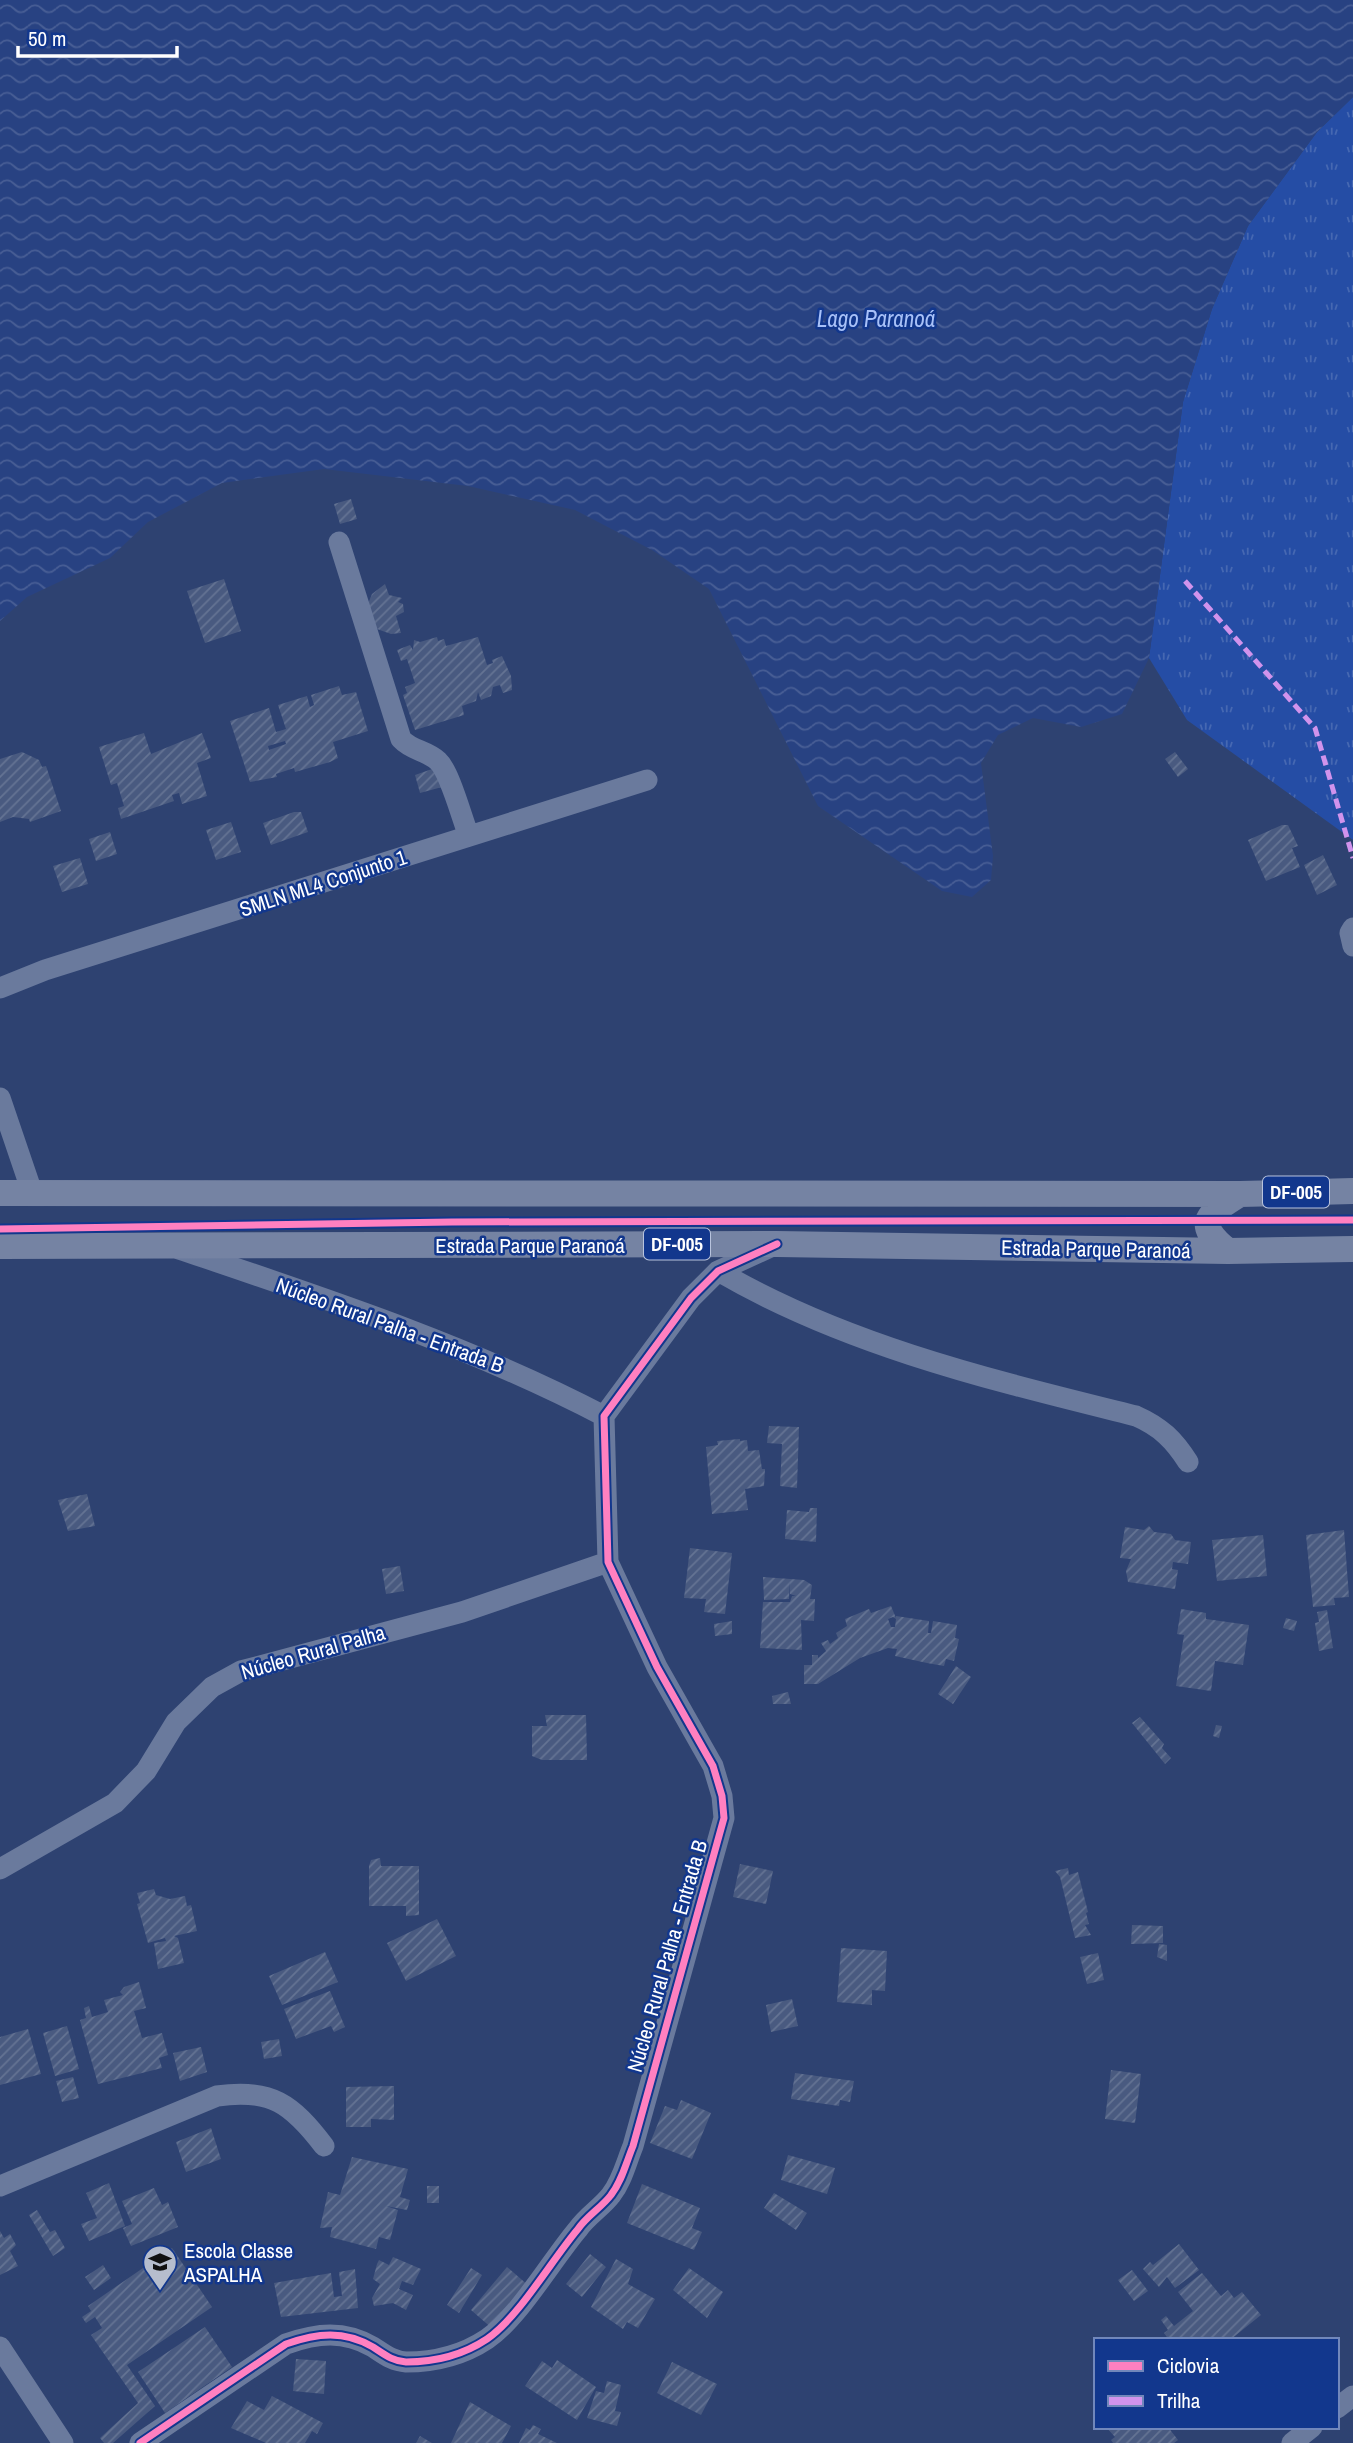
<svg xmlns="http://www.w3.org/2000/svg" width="1353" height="2443" font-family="'Archivo Narrow',sans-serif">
<defs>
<pattern id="park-tufts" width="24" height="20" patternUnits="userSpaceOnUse" patternTransform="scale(1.75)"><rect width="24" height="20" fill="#254da5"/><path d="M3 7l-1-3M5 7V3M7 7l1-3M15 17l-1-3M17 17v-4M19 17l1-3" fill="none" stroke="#4668b2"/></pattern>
<pattern id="water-waves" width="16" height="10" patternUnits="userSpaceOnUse" patternTransform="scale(1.75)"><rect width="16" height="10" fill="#284282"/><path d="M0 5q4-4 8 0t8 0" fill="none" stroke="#485e95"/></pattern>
<pattern id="building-hatch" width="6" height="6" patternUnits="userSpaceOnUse" patternTransform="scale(1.75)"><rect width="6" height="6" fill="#495a80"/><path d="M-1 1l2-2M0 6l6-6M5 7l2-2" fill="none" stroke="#647393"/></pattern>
</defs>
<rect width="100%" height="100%" fill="#2e4271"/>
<path fill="url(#park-tufts)" d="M1353,97V840L1187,720L1149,658L1183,402L1212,309L1248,226L1317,132Z"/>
<path fill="url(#water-waves)" d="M0,0H1353V97L1317,132L1248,226L1212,309L1183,402L1149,658L1122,714L1081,727L1033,718L998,735L981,763L993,856L991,880L972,897L942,891L818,806L709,589L652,550L575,510L468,486L324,469L222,483L148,522L110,558L27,597L0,621Z"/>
<path fill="url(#building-hatch)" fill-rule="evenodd" d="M351,499L357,519L340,524L334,504Z
M224,579L241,631L205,643L187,591Z
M385,584L389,595L402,598L398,602L403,604L404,612L396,616L401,633L391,634L377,629L367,606L372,594Z
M437,637L438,641L444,639L446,646L478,637L487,665L493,663L492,660L502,656L511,676L512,690L503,693L500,685L493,687L491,696L481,700L478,692L476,701L462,706L464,715L415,730L403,695L407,693L405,687L415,683L407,659L401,661L397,650L410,645L413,650L414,640L420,642Z
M339,686L342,695L356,692L368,731L333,742L338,758L330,762L295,772L294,768L276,774L277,777L250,782L230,721L269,708L276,732L286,729L278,705L307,696L310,707L314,705L311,695ZM285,741L286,744L269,750L268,746Z
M144,733L151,754L202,733L211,758L197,763L207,796L182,804L179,793L172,795L174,801L121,819L118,808L124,806L117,783L111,785L99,747Z
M22,752L39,760L42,767L46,766L61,811L30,822L29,819L13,817L0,822V759Z
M1175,752L1188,769L1178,777L1165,759Z
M435,768L442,787L420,793L415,775Z
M294,812H301L308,832L271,845L263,823Z
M231,822L241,852L216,860L206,830Z
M1282,825H1288L1298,846L1292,848L1300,867L1266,881L1248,840Z
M110,832L117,854L96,861L89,839Z
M1323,855L1337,885L1317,895L1304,865Z
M80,858L88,884L62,892L53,866Z
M769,1426L799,1427L797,1488L780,1486L782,1444L767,1443Z
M740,1439V1441L747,1440L748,1451L759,1450L762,1469H765L764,1486L745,1489L748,1510L712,1514L706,1447L718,1445L717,1441Z
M87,1494L95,1526L68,1531L58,1500Z
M810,1508H817L816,1542L785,1539L787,1510L809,1512Z
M1149,1526L1154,1532L1171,1534L1175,1540L1191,1542L1188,1564L1173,1562L1172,1569L1178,1570L1175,1589L1128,1582L1126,1571L1131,1559L1120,1558L1125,1527L1144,1530Z
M1344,1530L1349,1597L1334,1598L1335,1605L1313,1607L1306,1535Z
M1263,1535L1267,1576L1217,1581L1212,1540Z
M690,1548L732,1553L725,1614L704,1612L706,1599L684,1598Z
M400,1566L404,1591L386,1594L382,1569Z
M763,1577L804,1580L812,1585L810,1599H815L814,1621L801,1620L802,1650L760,1648L763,1602H790L792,1596H796L790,1594V1582L789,1599L764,1600Z
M891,1606L896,1618V1616L929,1621L928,1633H931L933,1621L957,1625L955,1638L959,1639L954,1661L946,1659L944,1666L927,1663L895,1656L897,1649L888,1648L860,1658L818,1684H804V1665H812V1655H818V1658L826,1651L821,1643L828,1640L830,1644L838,1638L836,1633L847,1626L845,1619L869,1609L871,1613ZM893,1617L896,1619L895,1627H891L888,1619Z
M1181,1609L1206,1613V1619L1249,1625L1243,1665L1215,1661L1211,1691L1176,1686L1184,1635L1177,1634Z
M1327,1610L1333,1648L1319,1651L1315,1623L1319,1622L1317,1612Z
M1286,1618L1297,1621L1294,1631L1283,1628Z
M732,1621V1634L715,1636L714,1624Z
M956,1666L971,1677L953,1704L938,1694Z
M788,1692L791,1704H773L772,1696Z
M545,1715H586L587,1760H542L532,1756V1726H547Z
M1140,1717L1164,1744L1162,1748L1171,1758L1165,1764L1132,1723Z
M1216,1725L1222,1726L1219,1738L1213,1736Z
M380,1858L381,1866H419V1915L406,1916V1906H369V1866L371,1860Z
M740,1864L773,1871L766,1904L733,1897Z
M1068,1868L1069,1875L1078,1872L1088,1912L1086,1913L1089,1924L1085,1925L1091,1935L1075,1938L1060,1877L1055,1871Z
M154,1889L156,1895L170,1899L185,1896L187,1906L191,1905L197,1931L174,1936L178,1938L184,1963L158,1969L154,1943L166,1941L165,1938L148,1943L137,1904L140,1903L137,1893Z
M437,1919L456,1956L406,1981L387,1943Z
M1132,1925L1163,1926V1943L1131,1944Z
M1159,1944L1167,1945V1961L1157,1957Z
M841,1948L887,1951L885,1991L872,1990V2005L837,2002Z
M325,1952L338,1982L282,2005L269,1976Z
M1098,1953L1104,1980L1087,1984L1080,1957Z
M139,1982L146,2008L134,2011L142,2038L162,2033L168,2055L159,2058L162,2068L98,2084L81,2024L80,2020L86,2018L84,2008L89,2006L92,2017L108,2012L104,2000L123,1995L120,1992L124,1987Z
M330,1991L345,2027L334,2032L331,2026L296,2039L284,2009Z
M792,1999L798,2026L771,2032L766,2005Z
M67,2026L79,2069L55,2076L43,2033Z
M28,2029L41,2074L0,2085V2037Z
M279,2039L282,2056L264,2059L261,2042Z
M201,2047L207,2072L180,2081L173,2053Z
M1111,2070L1141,2074L1135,2123L1105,2119Z
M795,2073L854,2081L850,2102L840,2100L839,2106L791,2099Z
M73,2077L79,2098L62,2102L56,2081Z
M394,2086V2120L371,2119V2127H346V2087Z
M681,2100L711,2113L692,2159L650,2143L665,2106L677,2110Z
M211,2128L221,2159L186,2172L176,2142Z
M788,2155L835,2168L827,2194L781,2180Z
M352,2157L408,2169L400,2197L410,2200L407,2210L386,2206L398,2210L390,2240L379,2237L376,2249L330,2237L332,2227L320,2228L328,2192L340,2195Z
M109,2183L125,2226L89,2241L81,2224L97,2218L86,2193Z
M642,2184L700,2208L692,2228L702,2232L694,2250L627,2223Z
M427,2186H439V2203H427Z
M154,2188L162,2205L168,2202L178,2227L131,2246L123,2228L132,2224L122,2201Z
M774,2193L807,2213L796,2230L764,2208Z
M37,2210L50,2232L55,2230L65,2248L53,2256L29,2215Z
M0,2231L4,2238L10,2234L16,2245L10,2251L18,2266L0,2275Z
M1179,2244L1199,2270L1175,2288L1167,2277L1159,2287L1143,2269L1150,2262L1153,2265Z
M172,2248L212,2307L127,2365L155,2406L113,2443H104L100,2438L138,2403L91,2335L102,2328L95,2317L86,2323L82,2317L91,2311L88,2306Z
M590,2254L606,2267L582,2297L566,2284Z
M393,2257L421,2269L413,2285L402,2281L399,2289L413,2295L406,2310L393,2303L374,2306L372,2298L380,2284L373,2279L377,2264L379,2260L389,2265Z
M616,2259L633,2269L628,2284L655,2299L638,2328L627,2322L623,2329L591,2307Z
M103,2265L111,2278L94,2290L85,2277Z
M507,2267L529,2286L494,2330L471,2310Z
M471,2268L482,2275L459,2313L447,2305Z
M689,2268L723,2292L707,2318L673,2290Z
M355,2269L358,2308L281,2317L274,2283L331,2273L334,2297L342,2296L339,2272Z
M1132,2270L1148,2291L1134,2301L1118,2280Z
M1202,2273L1221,2296L1228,2290L1234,2298L1242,2292L1261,2315L1230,2340H1169L1164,2333L1168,2330L1161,2320L1166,2316L1174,2326L1193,2311L1178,2292Z
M205,2327L232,2367L165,2413L138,2372Z
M296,2359L326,2361L324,2394L293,2391Z
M557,2360L596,2387L577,2420L525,2386L542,2361L552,2368Z
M672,2362L717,2384L701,2415L657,2393Z
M607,2381L621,2385L615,2411L621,2412L617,2426L587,2418L596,2391L604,2393Z
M272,2396L323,2423L317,2434L312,2431L305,2443H266L231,2428L247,2401L264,2410Z
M470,2402L511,2426L502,2443H451Z
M533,2425L541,2429L538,2434L557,2443H519L526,2428L530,2430Z
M1106,2427H1168L1178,2440L1174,2443H1113L1111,2440L1115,2437Z
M420,2436L432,2443H416Z"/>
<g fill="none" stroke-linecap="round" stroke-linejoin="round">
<path stroke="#6a7a9d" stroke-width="21" d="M339,542L401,739C412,751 426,750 438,761C450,772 462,819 469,836
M1353,928L1350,933L1353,946
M0,988L45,970L647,780
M0,1098L32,1192
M179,1249C324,1298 468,1345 604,1416
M718,1271C847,1346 992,1380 1136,1416C1161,1427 1174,1440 1188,1462
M0,1869L115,1803L146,1771L176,1722L212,1687L241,1671L462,1612L608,1562
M0,2186L217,2096C271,2088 292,2104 324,2146
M0,2347L63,2443
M1337,2408L1353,2396
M140,2443L286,2344C317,2333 344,2330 373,2347C384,2354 392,2361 406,2362C434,2362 463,2355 487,2339C519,2317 551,2261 578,2229C587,2216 602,2207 611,2195C622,2181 626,2163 633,2146L724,1818L722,1796L713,1766L657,1667L608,1562L604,1416L691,1298L718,1271L775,1245
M1292,2443L1312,2427"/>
<path stroke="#7583a3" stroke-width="26" d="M0,1193L1240,1194L1353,1191
M0,1246L777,1244L1228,1251L1353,1249
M1228,1251C1192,1223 1209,1213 1240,1194"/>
<path stroke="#d193ec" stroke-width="5" stroke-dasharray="10 5" stroke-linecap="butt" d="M1185,581L1315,728L1353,858"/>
<g stroke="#12378d" stroke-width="11">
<path id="cycleway" d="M0,1229L452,1222L1353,1220
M140,2443L286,2344C317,2333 344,2330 373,2347C384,2354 392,2361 406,2362C434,2362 463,2355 487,2339C519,2317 551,2261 578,2229C587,2216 602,2207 611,2195C622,2181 626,2163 633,2146L724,1818L722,1796L713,1766L657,1667L608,1562L604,1416L691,1298L718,1271L777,1244"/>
</g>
<use href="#cycleway" stroke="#ff80c0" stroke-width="7"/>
</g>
<defs>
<g id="school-pin" transform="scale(1.75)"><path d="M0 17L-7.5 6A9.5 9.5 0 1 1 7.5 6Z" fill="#b6bdcd" stroke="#12378d"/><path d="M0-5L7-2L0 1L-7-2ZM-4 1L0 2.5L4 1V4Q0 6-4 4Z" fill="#111"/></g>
</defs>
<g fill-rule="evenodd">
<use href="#school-pin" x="160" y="2262"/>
</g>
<g text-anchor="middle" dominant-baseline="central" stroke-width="5" stroke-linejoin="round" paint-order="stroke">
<g fill="#12378d" stroke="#b8c3dd" stroke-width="2">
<rect x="1263" y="1176.5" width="66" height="31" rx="5"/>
<rect x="644" y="1228.5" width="66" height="31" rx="5"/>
</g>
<g font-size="19" font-weight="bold" fill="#fff">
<text x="1296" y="1192">DF-005</text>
<text x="677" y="1244">DF-005</text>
</g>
<g font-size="21" fill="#fff" stroke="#12378d">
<text transform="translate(323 883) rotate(-18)">SMLN ML4 Conjunto 1</text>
<text x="530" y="1245">Estrada Parque Paranoá</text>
<text transform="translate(1096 1249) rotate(1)">Estrada Parque Paranoá</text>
<text transform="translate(390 1325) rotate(20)">Núcleo Rural Palha - Entrada B</text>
<text transform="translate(313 1652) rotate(-16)">Núcleo Rural Palha</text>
<text transform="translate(667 1956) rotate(-74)">Núcleo Rural Palha - Entrada B</text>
</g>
<g font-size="21" fill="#fff" stroke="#12378d" text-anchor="start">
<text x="184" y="2250">Escola Classe<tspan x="184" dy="24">ASPALHA</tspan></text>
</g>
<g font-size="23" font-style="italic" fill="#a8c1f8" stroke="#12378d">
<text x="876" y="318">Lago Paranoá</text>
</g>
</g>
<rect x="1094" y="2338" width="245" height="91" fill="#12378d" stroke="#7187bb" stroke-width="2"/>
<rect x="1108" y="2361" width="35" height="10" fill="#ff80c0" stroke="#7187bb" stroke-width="2"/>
<text x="1157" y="2373" font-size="21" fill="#ffffff">Ciclovia</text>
<rect x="1108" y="2396" width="35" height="10" fill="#d193ec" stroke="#7187bb" stroke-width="2"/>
<text x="1157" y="2408" font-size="21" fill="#ffffff">Trilha</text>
<path d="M18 46v10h159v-10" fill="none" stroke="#ffffff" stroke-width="3.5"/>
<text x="28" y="46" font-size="21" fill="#ffffff" stroke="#12378d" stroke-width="5" paint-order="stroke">50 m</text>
</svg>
